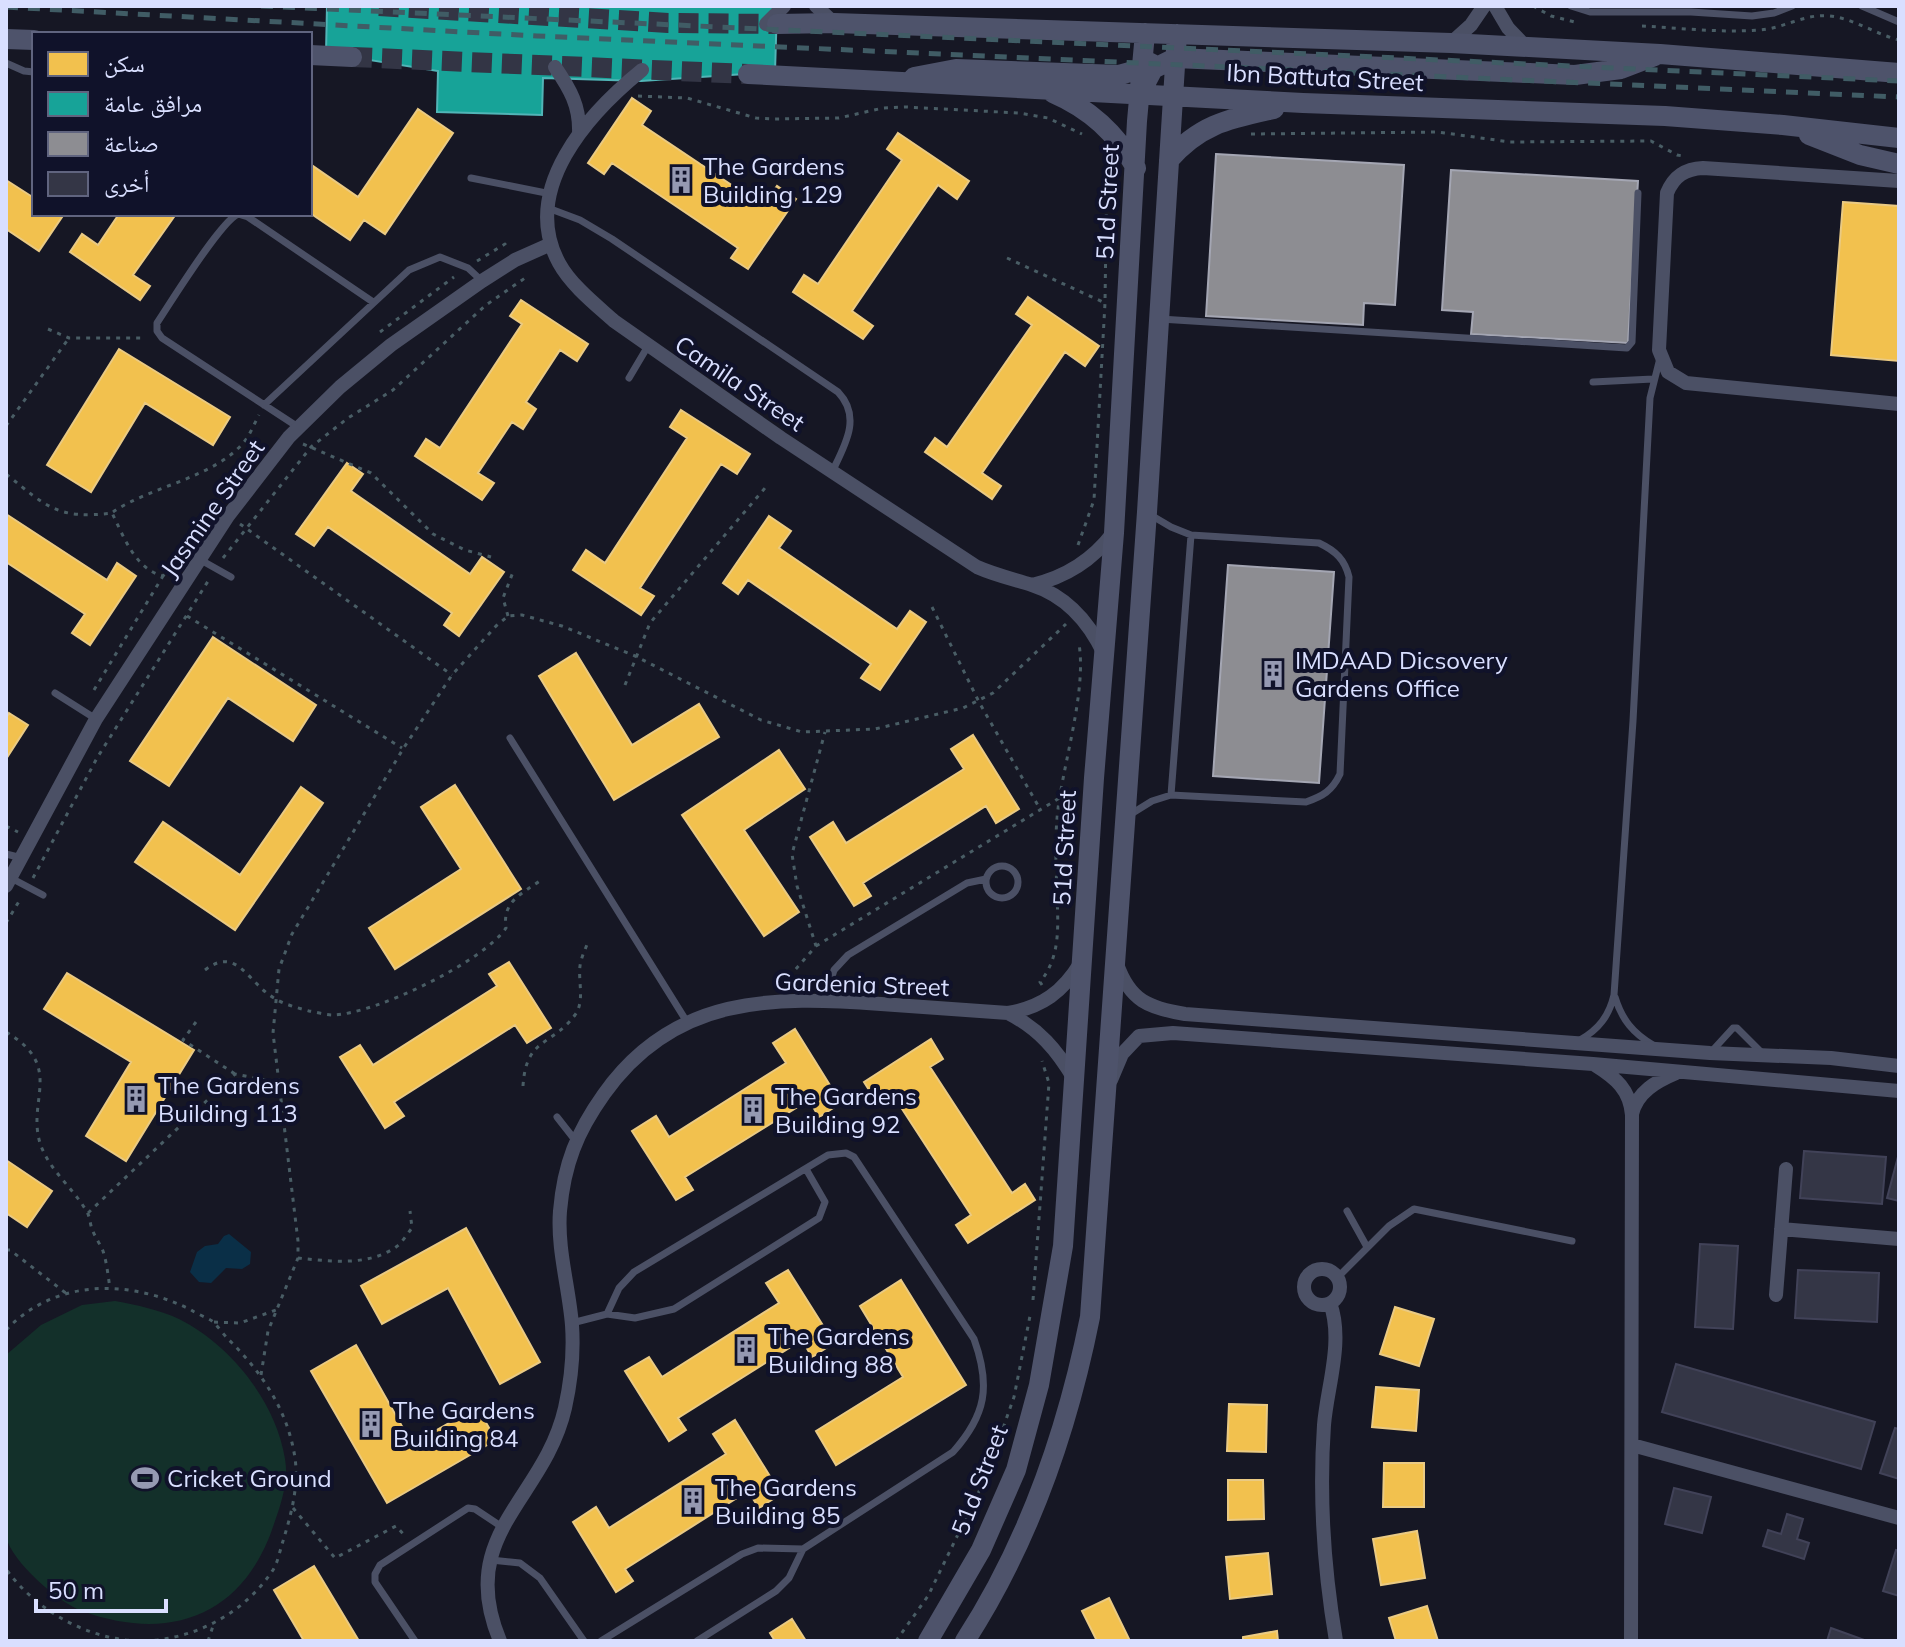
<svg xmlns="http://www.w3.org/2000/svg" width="1905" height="1647" font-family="Mulish,'Noto Naskh Arabic',sans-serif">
<rect width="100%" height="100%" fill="#161724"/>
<path fill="#13302a" d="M115,1301C137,1305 160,1310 179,1319C231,1345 276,1402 285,1459C289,1481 281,1504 274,1524C244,1616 170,1643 82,1611C58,1602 12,1562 6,1537C3,1522 6,1503 6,1488C6,1444 6,1399 6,1355L41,1325L82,1305Z"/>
<path fill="#0a2f47" d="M229,1234L251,1252L250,1264L242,1269L226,1268L211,1283L199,1282L190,1272L197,1252L205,1246L218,1244L224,1236Z"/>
<path fill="#f2c14e" stroke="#eaca83" stroke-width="2" d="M632,98L651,111L642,125L763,206L777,186L796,199L748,269L731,258L738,248L612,163L604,174L588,163Z
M418,109L453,133L385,234L364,220L350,240L310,213V164L358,197Z
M898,133L969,181L957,199L938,185L852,311L873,326L863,339L793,292L804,275L818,284L902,160L887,149Z
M6,180L34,198V214H57L62,217L39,251L6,229Z
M1843,202L1899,206V361L1831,355Z
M119,214H176L133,275L150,286L140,300L70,252L82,234L98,245Z
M1028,297L1099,346L1085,366L1065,352L982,473L1001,486L992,499L925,452L935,438L947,447L1032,325L1016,314Z
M521,300L588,344L577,361L560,350L526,402L536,409L523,429L512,422L478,473L494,483L482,500L415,456L426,439L440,448L522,324L510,316Z
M119,349L230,417L213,445L145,403L91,492L47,465Z
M681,410L750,454L737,474L721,464L640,588L654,596L641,615L573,570L586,550L605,563L687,438L670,427Z
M347,463L363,474L351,491L470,574L482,557L504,572L459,636L444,625L452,613L328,527L314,546L296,534Z
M6,514L107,580L117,563L136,576L90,645L72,633L85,614L6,562Z
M769,516L791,531L779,548L897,629L910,611L926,622L880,690L861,678L871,664L748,580L738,594L723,583Z
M213,637L316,705L293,741L228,698L169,786L130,761Z
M576,653L632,745L699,704L719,737L614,800L539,676Z
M9,713L28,725L6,759V718Z
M973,735L1019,809L996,823L986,806L863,883L871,896L854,906L810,837L833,822L846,843L964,769L951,749Z
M779,750L805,789L744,830L799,912L764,936L682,815Z
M455,785L521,889L395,969L369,928L461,869L421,807Z
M301,787L323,803L235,930L135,862L163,822L240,875Z
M509,962L551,1028L527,1043L515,1025L394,1102L404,1116L385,1128L340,1057L360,1045L373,1065L497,986L489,974Z
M67,973L194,1050L126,1161L86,1136L131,1062L44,1009Z
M795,1029L841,1103L819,1117L809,1100L685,1177L693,1190L676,1200L632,1131L656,1116L669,1137L786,1063L773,1043Z
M931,1039L943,1059L930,1067L1012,1193L1025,1184L1035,1200L968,1243L956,1225L971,1215L891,1092L876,1101L864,1082Z
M6,1160L52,1191L27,1227L6,1213Z
M466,1228L540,1362L500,1384L448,1288L382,1324L361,1286Z
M788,1270L834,1343L812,1357L802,1340L678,1418L686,1430L669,1441L625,1371L649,1357L662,1377L779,1303L766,1283Z
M901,1280L966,1385L836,1465L816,1431L903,1377L860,1306Z
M1395,1307L1434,1319L1419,1366L1380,1354Z
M356,1345L412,1444L477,1407L496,1440L387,1503L311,1371Z
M1376,1387L1419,1390L1416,1431L1372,1427Z
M1229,1404L1267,1405L1266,1452L1227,1451Z
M735,1420L781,1494L759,1508L748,1491L625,1569L633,1581L616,1592L573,1522L596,1507L609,1528L726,1454L713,1434Z
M1384,1463H1424V1507H1383Z
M1228,1480H1263L1264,1519L1228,1520Z
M1417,1531L1425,1578L1381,1585L1373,1539Z
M1268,1553L1272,1594L1230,1599L1226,1557Z
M314,1566L359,1641H304L274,1590Z
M1109,1598L1130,1641H1097L1082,1611Z
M1427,1606L1438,1641H1396L1389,1618Z
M792,1619L806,1641H775L770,1633Z
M1277,1631L1278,1641H1243V1637Z"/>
<path fill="#17a398" stroke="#51b5b7" stroke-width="2" d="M327,6H777L775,72L641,81L543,78L542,115L437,112L438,71L326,53Z"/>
<path fill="#8d8d92" stroke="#a4a6b3" stroke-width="2" d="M1216,154L1404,165L1395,305L1364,303L1363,325L1206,316Z
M1451,170L1638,181L1628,343L1471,334L1473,312L1442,310Z
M1228,565L1334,572L1319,783L1213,776Z"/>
<path fill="#343646" stroke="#414258" stroke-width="2" d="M1804,1151L1886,1157L1882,1204L1800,1198Z
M1899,1153V1201L1887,1198Z
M1700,1244L1738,1246L1733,1329L1695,1327Z
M1798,1270L1879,1273L1877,1322L1795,1318Z
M1676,1364L1875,1422L1861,1469L1662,1412Z
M1895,1428L1899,1429V1479L1880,1473Z
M1674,1488L1711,1497L1702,1533L1665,1524Z
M1787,1514L1803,1519L1797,1539L1809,1543L1804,1559L1763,1546L1768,1530L1781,1534Z
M1896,1550L1899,1551V1596L1883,1591Z
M1831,1628L1867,1641H1827Z"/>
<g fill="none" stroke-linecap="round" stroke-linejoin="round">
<path stroke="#333545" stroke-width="20" stroke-dasharray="20 10" stroke-linecap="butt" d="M379,6L668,23L777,24
M352,57L748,74"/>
<path stroke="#495d65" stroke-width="3" stroke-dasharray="4 6" stroke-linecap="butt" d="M1533,6L1551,16L1575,22
M1642,26C1680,28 1720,33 1759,30C1783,29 1805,13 1830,16C1855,19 1875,34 1899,40
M638,96L687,98L756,118L775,119L839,118L883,108L906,107L1019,113L1048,118L1082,134
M1251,134L1438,132L1510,142L1651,141L1677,155L1683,156
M1007,258L1105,303
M477,261L505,244L507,247
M48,329L69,338H146
M380,332L454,277
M6,426L69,338
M303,444L371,473L433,534L465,550L491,557
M6,474C46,506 57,520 112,513C124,537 135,569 163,576L182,550
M113,512C151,486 214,478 244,442C250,435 254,424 259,415
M240,524L452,675
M1078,545L1094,500L1105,303L1107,160
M182,550L206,518
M223,558L311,447L348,418L393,390L486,305L525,278L523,274
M932,607L979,702L1040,809
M187,616L402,748
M508,616L503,598L513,572
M625,685L650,623L765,488
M94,690L163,576
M6,826L18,832
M33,878L97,758L210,578
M6,923L21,898
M816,946L1076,788
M205,970C237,945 248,983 274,998C283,1004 298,1008 309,1011C316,1012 326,1015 333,1015C375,1014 483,962 506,928C502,901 522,894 541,880
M1042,985L1040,982C1061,956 1058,926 1057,894C1056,862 1054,828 1060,796C1067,751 1086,687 1079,644
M789,986L788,978L816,946L797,886L792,854L825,732
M196,1022L183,1040L235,1074
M6,1032C66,1067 25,1101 41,1146C51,1172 74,1189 87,1212C90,1217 90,1224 92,1229C95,1237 100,1244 103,1251C107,1263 108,1276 110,1288
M523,1086C526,1037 551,1047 575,1015C585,1001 578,982 580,966C581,958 585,950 588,942
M88,1213L235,1074L280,1083
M6,1250H10L67,1294
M298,1258C329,1261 367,1267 396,1247C402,1243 407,1234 412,1228L410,1211
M1033,1300L1049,1083L1042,1061
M214,1322L240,1323L276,1310
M6,1330C56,1278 130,1279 191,1310C197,1314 206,1317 212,1321C218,1326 223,1334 228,1339C262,1372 288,1411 295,1458C299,1486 291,1515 283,1541C280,1550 278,1562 273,1570C247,1609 205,1634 158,1640C101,1647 39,1615 6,1569
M261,1375L268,1331L298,1258V1241L273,1033L279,969L292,934L403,749L452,675L496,626L508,616L522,615L562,626L635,656L761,720L802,732L875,729L963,708L993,693L1066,624
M293,1508L335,1558L396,1526L405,1536
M208,1641L213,1626
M896,1641L928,1596L985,1479L1014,1397L1031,1311"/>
<path stroke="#4b5065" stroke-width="7" d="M1571,6L1590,12H1691L1752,16L1774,13L1792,6
M1862,6L1899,22
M6,63L24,71L34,72
M471,178L551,194
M548,208L580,220L612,239L838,392C862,417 845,445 832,472
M1160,319L1627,348L1632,342L1638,193
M629,378L648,346
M1593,382L1653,379
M264,405L409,270L440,257L468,268L482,281
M298,427L162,338L157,331V323C171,302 220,222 238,214L248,217L373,302
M199,559L231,577
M55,693L96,719
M510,738L687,1022
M1171,795L1191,535
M1131,814L1152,801L1171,795L1306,802C1323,796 1332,791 1340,774L1349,577C1345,560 1336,551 1319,543L1191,535L1171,527L1149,514
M6,854L22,858
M986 882a16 16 0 1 1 32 0a16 16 0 1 1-32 0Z
M11,878L43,895
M1615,997C1622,1020 1633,1033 1653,1045
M825,1000L834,970L848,955L967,883L986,879
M1580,1040C1599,1029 1609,1016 1614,995L1633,721L1650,398L1660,358
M1712,1051L1733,1028H1737L1762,1053
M557,1117L575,1140
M1347,1211L1367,1247
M1338,1277L1389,1226L1414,1209L1572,1241
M572,1323L607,1314L635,1318L674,1309L819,1218L825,1202L806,1169
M491,1560L520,1563L540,1578L584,1641
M415,1641L375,1582V1574L380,1565L468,1508L475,1509L502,1527
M601,1641L742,1554L758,1548L803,1549L953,1452C986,1415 991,1386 974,1339L854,1157L846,1153L828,1155L634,1272L619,1288L607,1314
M697,1641L776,1591L789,1578L803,1549"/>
<path stroke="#4b5065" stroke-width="14" d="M816,6L834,23
M1495,6L1508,28L1527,48
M766,24L784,6
M1451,43L1471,25L1484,6
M555,67C570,89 580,106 579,133
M642,70C589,113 519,189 559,263C571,285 595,304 614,321L781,438L977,567C995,575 1013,579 1032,585C1066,596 1089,622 1104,654
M1899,181L1703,168C1685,169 1674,176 1667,193L1659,350L1668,372L1686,383L1899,404
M1032,585C1066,577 1092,561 1113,533
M6,886L96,719L228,516L289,437L340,387L391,345L482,281L515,260L551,244
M1117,964C1130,1001 1149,1008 1185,1014L1710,1053L1831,1058L1899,1066
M1008,1013C1039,1029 1057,1050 1074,1079
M1595,1065C1616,1078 1630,1090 1632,1115L1631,1641
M1111,1080L1122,1054L1139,1036L1173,1033L1593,1064L1899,1091
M1632,1114C1637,1092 1657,1081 1676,1073
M1781,1229L1899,1239
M1304 1287a18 18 0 1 1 36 0a18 18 0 1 1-36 0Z
M1776,1295L1786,1169
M1330,1303C1344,1341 1327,1387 1324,1425C1319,1497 1324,1570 1336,1641
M1632,1445L1899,1518
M500,1641C455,1534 544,1500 565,1408C571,1381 574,1353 572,1325C569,1287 557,1249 560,1211C564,1164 577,1132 604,1094C674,995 773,996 881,1004C924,1007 966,1010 1008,1013C1042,1007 1063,992 1081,962"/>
<path stroke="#4e536b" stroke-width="20" d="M777,24L834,23L1451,43L1660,54L1899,73
M6,39L34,40
M310,55L352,57
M748,74L1303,103L1665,116L1783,125L1899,138
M914,77L956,69L1119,75L1141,69L1151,63
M1142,90L1153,69L1175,58L1575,75L1621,69L1655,56
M1053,93C1090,109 1116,133 1136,168
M1809,135L1860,155L1899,164
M1169,160C1200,124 1229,119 1274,109
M928,1641L981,1550L1016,1470L1039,1385L1063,1246L1094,778L1114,533L1137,121L1145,33
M965,1641C1029,1542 1067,1432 1090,1317L1147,512L1177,34"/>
<path stroke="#405c65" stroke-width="5" stroke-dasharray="12 10" stroke-linecap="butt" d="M261,6L1899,81
M6,7L537,36L1899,97"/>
</g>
<defs>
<g id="building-bare" transform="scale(2.16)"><path d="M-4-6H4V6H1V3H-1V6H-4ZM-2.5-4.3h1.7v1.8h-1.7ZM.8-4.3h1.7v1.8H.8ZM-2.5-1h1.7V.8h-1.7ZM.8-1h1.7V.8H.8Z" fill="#9599b2" stroke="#10122a" stroke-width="2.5" paint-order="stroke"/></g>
<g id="stadium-bare" transform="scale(2.16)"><path d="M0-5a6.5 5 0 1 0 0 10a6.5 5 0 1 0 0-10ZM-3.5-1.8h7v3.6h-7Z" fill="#9599b2" stroke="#10122a" stroke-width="2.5" paint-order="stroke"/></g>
</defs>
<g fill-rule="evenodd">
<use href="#building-bare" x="681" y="180"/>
<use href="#building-bare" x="1273" y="674"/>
<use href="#building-bare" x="136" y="1099"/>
<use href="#building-bare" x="753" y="1110"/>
<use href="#building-bare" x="746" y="1350"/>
<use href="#building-bare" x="371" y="1424"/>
<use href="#stadium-bare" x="145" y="1478"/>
<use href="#building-bare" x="693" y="1501"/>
</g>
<g text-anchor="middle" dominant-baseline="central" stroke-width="8" stroke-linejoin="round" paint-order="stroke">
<g font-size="24" fill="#d9dfff" stroke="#10122a">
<text transform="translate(1325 77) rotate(3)">Ibn Battuta Street</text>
<text transform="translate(1107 202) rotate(-87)">51d Street</text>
<text transform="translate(740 383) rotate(34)">Camila Street</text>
<text transform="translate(212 508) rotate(-55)">Jasmine Street</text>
<text transform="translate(1064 848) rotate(-87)">51d Street</text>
<text transform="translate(862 984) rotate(2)">Gardenia Street</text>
<text transform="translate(979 1480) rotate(-69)">51d Street</text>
</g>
<g font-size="24" fill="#d9dfff" stroke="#10122a" text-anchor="start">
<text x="703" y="166">The Gardens<tspan x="703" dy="28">Building 129</tspan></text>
<text x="1295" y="660">IMDAAD Dicsovery<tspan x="1295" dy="28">Gardens Office</tspan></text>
<text x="158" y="1085">The Gardens<tspan x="158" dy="28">Building 113</tspan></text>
<text x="775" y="1096">The Gardens<tspan x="775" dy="28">Building 92</tspan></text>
<text x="768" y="1336">The Gardens<tspan x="768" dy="28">Building 88</tspan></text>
<text x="393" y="1410">The Gardens<tspan x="393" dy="28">Building 84</tspan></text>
<text x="167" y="1478">Cricket Ground</text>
<text x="715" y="1487">The Gardens<tspan x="715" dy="28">Building 85</tspan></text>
</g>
</g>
<rect width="1905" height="1647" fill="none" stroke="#d9dfff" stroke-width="16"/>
<rect x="32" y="32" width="280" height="184" fill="#10122a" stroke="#60647f" stroke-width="2"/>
<rect x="48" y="52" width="40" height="24" fill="#f2c14e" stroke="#60647f" stroke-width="2"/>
<text x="104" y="72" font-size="24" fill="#d9dfff">سكن</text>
<rect x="48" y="92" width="40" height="24" fill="#17a398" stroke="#60647f" stroke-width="2"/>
<text x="104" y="112" font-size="24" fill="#d9dfff">مرافق عامة</text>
<rect x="48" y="132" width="40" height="24" fill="#8d8d92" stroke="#60647f" stroke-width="2"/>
<text x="104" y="152" font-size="24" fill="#d9dfff">صناعة</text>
<rect x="48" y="172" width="40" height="24" fill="#343646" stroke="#60647f" stroke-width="2"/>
<text x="104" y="192" font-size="24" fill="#d9dfff">أخرى</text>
<path d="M36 1599v12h130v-12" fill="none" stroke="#d9dfff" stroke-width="4"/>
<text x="48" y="1599" font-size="24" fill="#d9dfff" stroke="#10122a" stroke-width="6" paint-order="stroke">50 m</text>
</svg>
